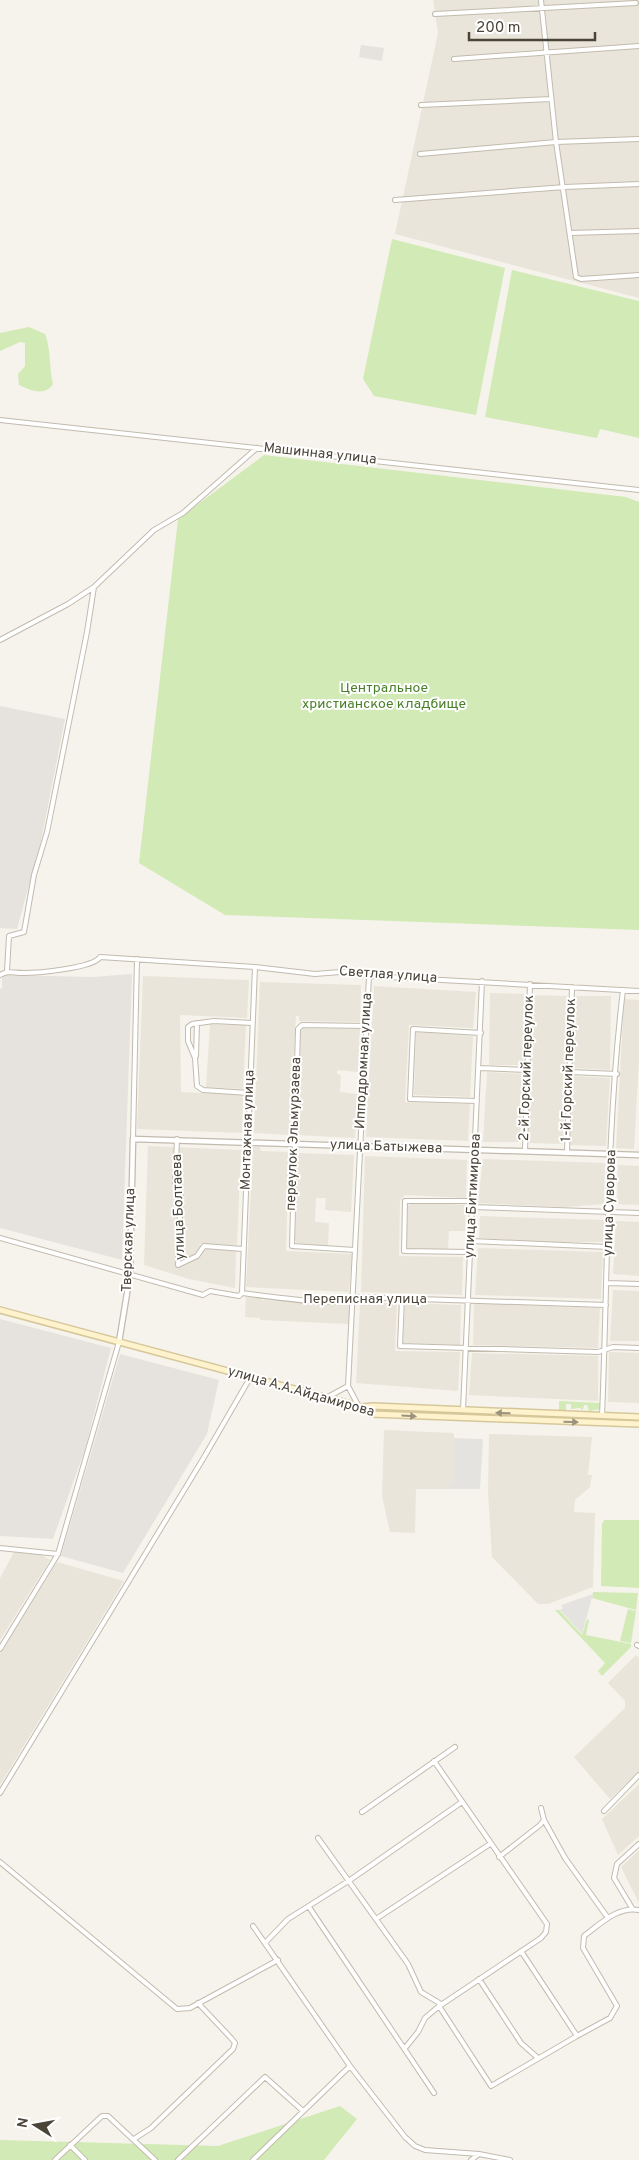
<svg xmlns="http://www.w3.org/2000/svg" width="639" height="2160" font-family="Overpass,sans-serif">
<rect width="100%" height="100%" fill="#f6f3ec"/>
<path fill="#eae5da" d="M433,0H639V298L395,234L438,33Z
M143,976L249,980L247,1018L180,1015L181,1092L243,1095L242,1133L137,1129Z
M260,982L361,985L360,1022L299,1021V1016H296L289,1135L254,1133Z
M374,986L476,992L473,1028L409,1025L405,1102L470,1104L468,1141L366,1137Z
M490,993L526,994L523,1065H489Z
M532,995L567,996L563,1144L528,1143Z
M575,996H611L610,1070L573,1068Z
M624,999L639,1000V1059L634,1149L616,1148Z
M210,1024L246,1025L243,1089L206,1087Z
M301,1028L360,1029L358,1072L337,1070V1073L341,1076L340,1092L357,1094L355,1138L298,1135Z
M416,1032L473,1036L470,1097L414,1095Z
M487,1072L523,1074L520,1142H483Z
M573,1076L610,1078L606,1146L570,1145Z
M148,1146L241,1150L237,1245L198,1244L207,1248L236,1251L235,1288L189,1279L144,1265Z
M253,1147H260L261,1151L289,1152L286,1251L352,1254L349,1292L246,1287Z
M297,1153L354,1155L351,1212L325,1210L326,1198H316L315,1222L329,1223L328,1246L297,1243L295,1240Z
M365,1156L467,1160L466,1198L405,1195L400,1201L399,1256L463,1257L462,1295L361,1292Z
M483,1159L605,1163L604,1204L565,1207L478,1203Z
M618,1165L639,1166V1205L617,1204Z
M413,1202L466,1205L465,1231H449L448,1250L406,1249L408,1206Z
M480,1216L605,1220L604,1242H552L479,1238Z
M616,1221L639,1222V1276L613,1274Z
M478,1248L603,1252L601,1299L475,1295Z
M613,1290L639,1291V1341H610Z
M246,1297L261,1298V1300L350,1305L349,1324L260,1320V1318L245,1317Z
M360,1303H397L395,1351L460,1352L458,1391L356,1383Z
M405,1303L461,1305L460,1345L403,1343Z
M474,1303L600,1308L598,1348L473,1345Z
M609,1352L639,1353V1403L608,1402Z
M472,1353L598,1356V1401L469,1395Z
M384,1430L454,1433V1482H450V1489H416L415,1533L390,1532L382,1496Z
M489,1434L592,1437L588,1475H592L590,1487L575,1500L574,1512L595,1513L593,1587L548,1604H538L492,1557L488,1491Z
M14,1552L38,1553L50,1560L0,1640V1578Z
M57,1562L124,1581L0,1785V1654Z
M636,1655L639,1658V1771L610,1799L574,1757L625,1708V1701L608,1683Z
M639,1784V1836L618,1855L602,1819Z
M639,1850V1903L621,1867Z"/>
<path fill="#e6e2dd" d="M361,45L384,48L382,61L359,57Z
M0,706L65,719L41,841L17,929L0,928Z
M132,974L122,1260L0,1228V989L2,988V975L93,977Z
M0,1319L111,1348L85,1449L53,1539L0,1536Z
M120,1354L219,1380L207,1434L123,1573L61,1556Z"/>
<path fill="#d2eab5" d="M392,239L505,268L476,415L374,396L363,379Z
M512,270L639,301V438L600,429L597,438L485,417Z
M29,327L45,334C51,348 49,368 53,384C45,397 30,390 19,385L18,374L25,366V343L20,342L0,351V333Z
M264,455L626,497L639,502V930L225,915L139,863L178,519Z
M559,1401L600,1403V1409L589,1411L587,1405H584L583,1410L580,1408L571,1409V1404H566V1410H559Z
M604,1520H639V1588L601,1586L602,1524Z
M593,1592L638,1593L636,1610L592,1598Z
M628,1609L636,1611L631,1643L620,1641Z
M555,1610H559L582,1635L587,1619L589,1620L586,1635L631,1644V1647L602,1676L598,1671L605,1663Z
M340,2106L357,2119L324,2160H0V2140L218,2146Z"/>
<path fill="#e5e3e0" d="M454,1438L483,1439L480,1489H450V1482H454Z
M593,1594L582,1634L560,1610L563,1608L561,1605Z"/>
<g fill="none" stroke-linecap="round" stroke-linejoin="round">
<g stroke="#c2bbae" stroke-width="6">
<path id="minor" d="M541,0L556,142L576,277L581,279L639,275
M435,14L636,3
M454,59L639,46
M421,105L551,99
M420,154L556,142L639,139
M395,200L565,187L639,184
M570,233L639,231
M0,420L639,490
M0,640L68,604L94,587
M7,971L9,936L24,932L34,875L47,832L87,632L94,587L154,530L183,513L257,448
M0,975C9,970 13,973 23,973C37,973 94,968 100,957L255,967L315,974L353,971L369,976L639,991
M196,1056L197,1023
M479,1068L528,1070
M570,1072L617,1074
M249,1093L203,1090L197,1086L195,1058L188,1041V1027L192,1024L214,1021L252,1023
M477,1101L410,1099L413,1029L481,1033
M133,1139L137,959
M177,1139L175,1183L181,1193L178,1265L197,1256L204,1246L243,1249
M525,1151L530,984
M567,1153L572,987
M472,1207L639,1213
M0,1238L203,1295L210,1291L239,1296L242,1293C266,1296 340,1308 358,1297L606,1305
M471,1241L608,1247
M355,1250L292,1246L298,1029L302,1025L367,1026
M470,1252L404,1251L405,1201H473
M608,1283L639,1284
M242,1293L255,967
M402,1298L400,1346L598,1352L613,1347L639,1348
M326,1398L348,1386
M359,1407L348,1386L369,976
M463,1410L482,981
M602,1416C608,1274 606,1131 623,990
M0,1548L58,1554
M637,1645L639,1646
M0,1649L58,1554L119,1342
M0,1793L203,1459L250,1378
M604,1811L639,1775
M362,1812L455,1747
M544,1820L565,1858L608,1918
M318,1838L408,1964L421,1992L441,2004
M499,1857L540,1825L544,1820L541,1808
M0,1862L177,2009L190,2008L278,1960
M309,1907L434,2093
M632,1908L614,1878L617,1864L639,1844
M376,1919L490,1844
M253,1926L350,2066L405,2137L415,2146L425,2150L479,2154L510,2160
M265,1943L288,1919L350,1880L462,1802
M521,1951L577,2036L610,2018L617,2006L583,1948L584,1936C600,1924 618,1906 639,1910
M479,1979L521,2043L538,2058
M439,2006L491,2086L577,2036
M405,2048L418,2032L425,2018L438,2007L541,1938L546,1932L547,1924L434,1761
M134,2139L151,2128L233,2049L235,2043L231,2038L198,2003
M70,2145L85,2160
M55,2160L102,2116H108L155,2160
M178,2160L265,2077L303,2111
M253,2160L350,2066
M471,2160L479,2154"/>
</g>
<g stroke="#c2bbae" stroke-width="7">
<path id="tertiary" d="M119,1342L130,1275L133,1139L639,1155"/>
</g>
<g stroke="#d6c79b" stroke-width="8">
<path id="secondary" d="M0,1310L362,1407L371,1414L639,1424
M362,1407L373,1406L639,1417"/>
</g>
<use href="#minor" stroke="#fff" stroke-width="4"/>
<use href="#tertiary" stroke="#fff" stroke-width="4.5"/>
<use href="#secondary" stroke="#fff3cd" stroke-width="5"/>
</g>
<defs><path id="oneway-solid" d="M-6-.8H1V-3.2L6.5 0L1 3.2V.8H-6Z" transform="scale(1.25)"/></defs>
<g fill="#9c937c">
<use href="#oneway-solid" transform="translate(503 1413) rotate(-178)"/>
<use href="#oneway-solid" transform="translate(409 1416) rotate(4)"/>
<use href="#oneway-solid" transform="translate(571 1422) rotate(2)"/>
</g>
<g text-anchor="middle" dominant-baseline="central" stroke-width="4" stroke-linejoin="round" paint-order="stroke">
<g font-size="14" fill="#4b4439" stroke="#fff">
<text transform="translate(320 454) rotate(6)">Машинная улица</text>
<text transform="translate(388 975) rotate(4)">Светлая улица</text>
<text transform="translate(364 1061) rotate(-87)">Ипподромная улица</text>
<text transform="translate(527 1068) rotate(-88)">2-й Горский переулок</text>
<text transform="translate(569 1070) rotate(-88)">1-й Горский переулок</text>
<text transform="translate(248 1130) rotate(-88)">Монтажная улица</text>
<text transform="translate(294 1134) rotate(-88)">переулок Эльмурзаева</text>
<text transform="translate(386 1147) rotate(2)">улица Батыжева</text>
<text transform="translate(473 1196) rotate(-87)">улица Битимирова</text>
<text transform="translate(610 1203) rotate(-88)">улица Суворова</text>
<text transform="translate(179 1207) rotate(-92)">улица Болтаева</text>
<text transform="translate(129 1240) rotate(-88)">Тверская улица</text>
<text x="365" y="1299">Переписная улица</text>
<text transform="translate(301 1392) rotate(16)">улица А.А.Айдамирова</text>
</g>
<g font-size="14" fill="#4a7f2a" stroke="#fff">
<text x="384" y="688">Центральное<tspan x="384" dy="16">христианское кладбище</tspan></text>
</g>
</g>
<g transform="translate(35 2125) rotate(281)" stroke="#ffffff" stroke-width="4" paint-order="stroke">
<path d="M0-4L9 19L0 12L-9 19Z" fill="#4b4439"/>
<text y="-8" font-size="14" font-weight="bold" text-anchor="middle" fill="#4b4439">N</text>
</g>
<path d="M469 32v8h126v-8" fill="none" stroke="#4b4439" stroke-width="2.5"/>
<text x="476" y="32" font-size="15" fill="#4b4439" stroke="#ffffff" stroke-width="4" paint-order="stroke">200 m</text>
</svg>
